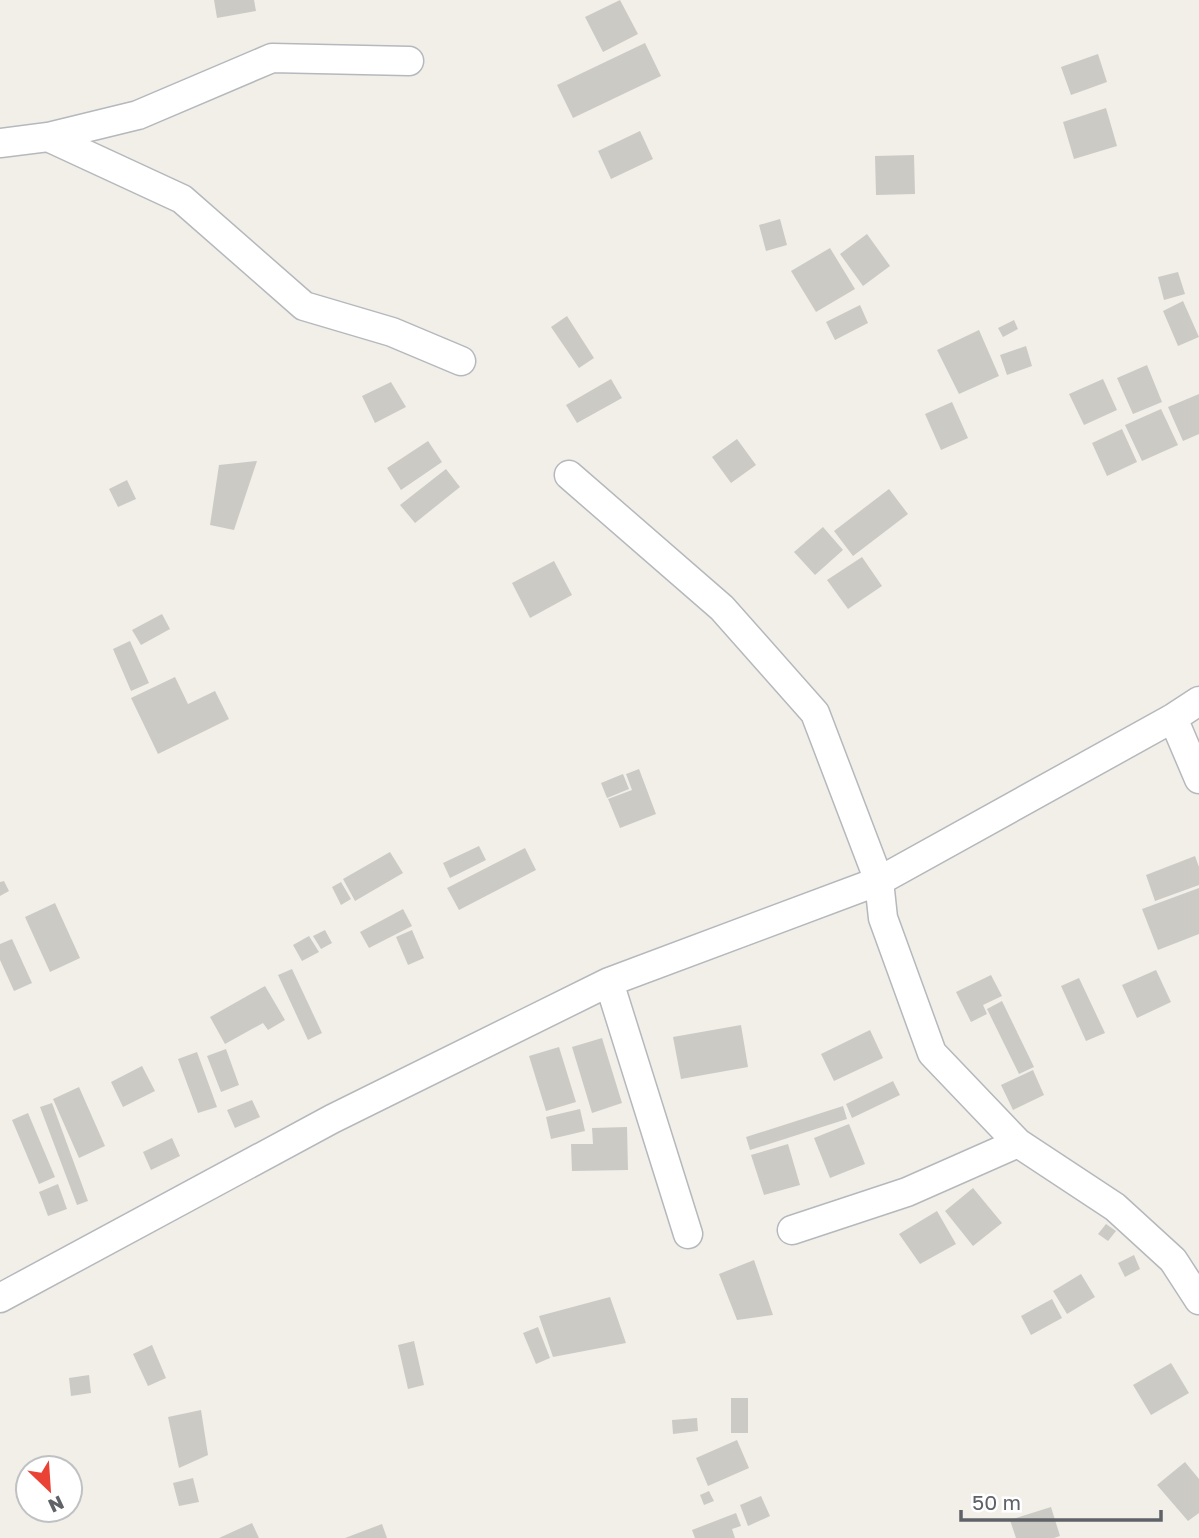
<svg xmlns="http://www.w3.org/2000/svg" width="1199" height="1538" font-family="'Golos Text',sans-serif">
<rect width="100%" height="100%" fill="#f1efe8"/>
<path fill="#cccac5" d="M214,0H254L256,11L217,18Z
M620,0L638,34L603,52L585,17Z
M645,43L661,76L573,118L557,85Z
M1098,54L1107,82L1071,95L1061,67Z
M1106,108L1117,146L1074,159L1063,122Z
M640,131L653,159L611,179L598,151Z
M914,155L915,194L876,195L875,156Z
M780,219L787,245L766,251L759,225Z
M867,234L890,266L863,286L840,254Z
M830,248L855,289L816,312L791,271Z
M1178,272L1185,294L1164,300L1158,277Z
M1183,301L1199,337L1178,346L1163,311Z
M860,305L868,323L835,340L826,322Z
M567,316L594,358L579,368L551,327Z
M1014,320L1018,329L1003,337L998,328Z
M979,330L999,376L959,394L937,350Z
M1026,346L1032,366L1007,375L1000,355Z
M1147,365L1162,402L1133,414L1117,378Z
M611,379L622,398L577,423L566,405Z
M1103,379L1117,410L1084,425L1069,394Z
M391,382L406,407L375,423L362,396Z
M1199,394V434L1183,441L1168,407Z
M952,402L968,438L941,450L925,414Z
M1161,409L1178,445L1142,461L1125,425Z
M1122,429L1137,462L1107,476L1092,443Z
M737,439L756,465L731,483L712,457Z
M428,441L442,462L401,490L387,468Z
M257,461L234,530L210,525L219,465Z
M446,469L460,487L415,523L400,505Z
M127,480L136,499L118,507L109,489Z
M889,489L908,514L853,556L834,531Z
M823,527L843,550L815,575L794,552Z
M862,557L882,586L848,609L827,580Z
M554,561L572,595L530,618L512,583Z
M162,614L170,629L141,645L132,630Z
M130,641L149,683L131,691L113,649Z
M175,677L188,704L215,691L229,719L158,754L131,698Z
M639,769L656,814L620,828L608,799L632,790L626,774Z
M623,774L629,789L607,798L601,783Z
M479,846L486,860L450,878L443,863Z
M525,848L536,870L459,910L447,888Z
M390,852L403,873L355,901L343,879Z
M1195,856L1199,867V885L1155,901L1146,875Z
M4,881L9,891L0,896V882Z
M341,882L351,899L341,905L332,887Z
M1199,888V934L1158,950L1142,909Z
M55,903L80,958L50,972L25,917Z
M403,909L412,926L369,948L360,932Z
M325,930L332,943L321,949L313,936Z
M412,930L424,958L408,965L396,937Z
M309,936L319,952L302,961L293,945Z
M12,939L32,983L14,991L0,960V944Z
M292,969L322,1033L308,1040L278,975Z
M1156,970L1171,1002L1137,1018L1122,985Z
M991,975L1002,996L983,1005L987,1014L971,1022L956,992Z
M1079,978L1105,1033L1086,1041L1061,986Z
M265,986L285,1020L268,1030L263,1023L225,1044L210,1017Z
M1002,1001L1034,1067L1019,1074L987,1009Z
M741,1025L748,1067L681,1079L673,1037Z
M870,1030L883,1058L834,1081L821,1054Z
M602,1038L622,1103L592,1113L572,1047Z
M559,1047L576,1102L546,1111L529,1056Z
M226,1049L239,1085L221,1092L207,1056Z
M197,1052L217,1107L198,1113L178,1059Z
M142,1066L155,1091L123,1107L111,1082Z
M1033,1070L1044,1095L1013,1110L1001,1085Z
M893,1081L900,1095L852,1118L846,1104Z
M79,1087L105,1146L79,1158L53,1099Z
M252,1100L260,1117L235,1128L227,1110Z
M52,1103L88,1201L77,1205L40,1107Z
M843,1106L847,1119L750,1150L746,1137Z
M580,1109L585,1131L551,1139L546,1117Z
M28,1113L55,1177L39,1184L12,1120Z
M849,1124L865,1164L830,1178L814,1138Z
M627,1127L628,1170L572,1171L571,1144H593L592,1128Z
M172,1138L180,1156L151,1170L143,1152Z
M788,1144L800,1185L764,1195L751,1155Z
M58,1184L67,1209L48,1216L39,1192Z
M973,1188L1002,1223L973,1246L945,1211Z
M937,1211L956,1244L920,1264L899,1234Z
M1106,1224L1116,1231L1108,1241L1098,1234Z
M1134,1255L1140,1269L1125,1277L1118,1263Z
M754,1260L773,1315L737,1320L719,1274Z
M1081,1274L1095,1297L1067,1314L1053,1291Z
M610,1297L626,1343L553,1357L539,1316Z
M1052,1299L1062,1318L1031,1335L1021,1316Z
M538,1327L550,1358L536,1364L523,1333Z
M414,1341L424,1385L408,1389L398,1345Z
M152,1345L166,1378L148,1386L133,1354Z
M1171,1363L1189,1393L1151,1415L1133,1385Z
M89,1375L91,1393L71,1396L69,1378Z
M731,1398H748V1433H731Z
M201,1410L208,1455L179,1468L168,1417Z
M697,1418L698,1431L673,1434L672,1420Z
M737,1440L749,1468L708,1486L696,1458Z
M1185,1462L1199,1479V1513L1188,1521L1157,1485Z
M193,1478L199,1502L179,1506L173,1483Z
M709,1491L714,1501L704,1505L700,1495Z
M761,1496L770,1516L748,1526L740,1505Z
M1051,1507L1060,1536L1054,1538H1016L1010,1520Z
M736,1513L741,1526L732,1529L735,1538H695L692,1530Z
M252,1523L259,1538H219Z
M382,1524L387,1538H345Z"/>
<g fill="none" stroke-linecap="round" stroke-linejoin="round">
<g stroke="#b5b8bc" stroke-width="31">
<path id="minor" d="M48,137L182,199L304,306L392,332L461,361
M0,143L48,137L138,115L272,58L409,61
M569,475L722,608L815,713L879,881L883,918L932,1053L1018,1143L1115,1207L1173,1260L1199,1300
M1173,718L1199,779
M609,982L688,1234
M792,1230L907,1192L1018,1143
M0,1298L332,1119L609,982L879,881L1173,718L1199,701"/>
</g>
<use href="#minor" stroke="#fff" stroke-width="28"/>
</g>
<g transform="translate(49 1489) rotate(155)"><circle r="33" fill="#ffffff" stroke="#bfc1c3" stroke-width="2"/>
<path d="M0-5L12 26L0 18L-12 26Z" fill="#ea4335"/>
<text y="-10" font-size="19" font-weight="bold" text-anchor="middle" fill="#5f6368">N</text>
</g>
<path d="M961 1510v10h200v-10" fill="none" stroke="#5f6368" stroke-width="3.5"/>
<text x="972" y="1510" font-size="21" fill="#5f6368" stroke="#ffffff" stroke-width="5" paint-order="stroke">50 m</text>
</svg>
